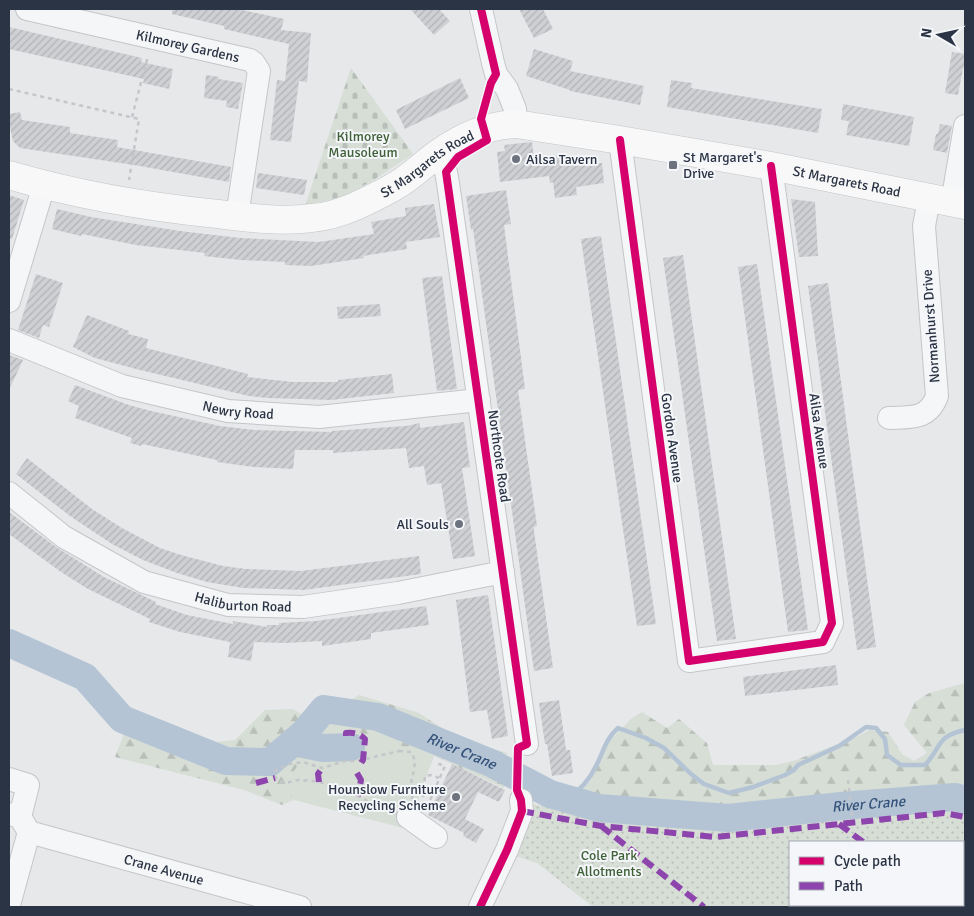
<svg xmlns="http://www.w3.org/2000/svg" width="974" height="916" font-family="Signika,sans-serif">
<defs>
<pattern id="forest-firs" width="22" height="20" patternUnits="userSpaceOnUse" patternTransform="scale(1.25)"><rect width="22" height="20" fill="#d6ded6"/><path d="M5 1l3.5 6h-7zM16 11l3.5 6h-7z" fill="#b8bfb9"/></pattern>
<pattern id="cemetery-stones" width="16" height="16" patternUnits="userSpaceOnUse" patternTransform="scale(1.25)"><rect width="16" height="16" fill="#d6ded6"/><path d="M2 7V4a2 2 0 0 1 4 0v3zM10 15v-3a2 2 0 0 1 4 0v3z" fill="#b8bfb9"/></pattern>
<pattern id="garden-dots" width="8" height="8" patternUnits="userSpaceOnUse" patternTransform="scale(1.25)"><rect width="8" height="8" fill="#d6ded6"/><path d="M2 2h.1M6 6h.1" fill="none" stroke="#b8bfb9" stroke-width="1.8" stroke-linecap="round"/></pattern>
<pattern id="building-hatch" width="6" height="6" patternUnits="userSpaceOnUse" patternTransform="scale(1.25)"><rect width="6" height="6" fill="#ced0d3"/><path d="M-1 1l2-2M0 6l6-6M5 7l2-2" fill="none" stroke="#b1b3b6"/></pattern>
</defs>
<rect width="100%" height="100%" fill="#e6e8ea"/>
<path fill="#d6ded6" d="M331,723L434,756L407,829L294,800L285,782Z"/>
<path fill="url(#forest-firs)" d="M965,683V788L962,786L729,809L602,800L579,794L591,780L601,761L608,742L632,718L642,712L667,728L679,719L707,743L713,765H776L796,760L859,736L869,730L888,732L902,754L914,761L927,753L904,725L915,702L929,693Z
M359,695L419,713L457,738L507,753L504,788L434,756L331,724L285,782L294,800L282,805L244,790L115,757L127,726L216,742L235,740L265,710L292,709L312,719L339,708Z"/>
<path fill="url(#cemetery-stones)" d="M351,68L413,154L374,180L344,196L305,206Z"/>
<path fill="url(#garden-dots)" fill-rule="evenodd" d="M529,803L598,818L688,827L752,826L838,813L896,807L946,805L965,809V907H593L537,863L513,855ZM790,842H963V905H790Z"/>
<g fill="none" stroke-linecap="round" stroke-linejoin="round">
<path stroke="#b4c4d5" stroke-width="4.5" d="M567,799C579,791 590,779 596,766C603,753 606,738 618,728L646,738L664,748L691,774L704,784L729,793L753,787L785,775L794,770L798,765L839,746L866,727L876,728L885,739L887,755L901,765H925C942,747 936,736 965,730"/>
<g stroke="#b4c4d5" stroke-width="28">
<path id="s1" d="M9,643L85,677L122,719L226,761L270,762L303,734L324,709L378,717L491,763L550,794L599,808L728,818L841,806L955,797L965,800"/>
<path d="M293,742L323,748L351,747"/>
</g>
</g>
<path fill="url(#building-hatch)" d="M172,9H237L284,19L281,30L311,33L307,82L299,81L291,142L270,140L277,80L285,81L289,44L224,29V26L172,14Z
M410,9H439L450,21L434,35Z
M519,9H543L553,29L534,38Z
M9,27L142,58L141,62L173,69L169,89L143,83L144,79L9,49Z
M534,49L573,61L570,71L644,86L640,105L570,91V90L526,76Z
M952,52L965,54V68H963L958,95L945,93Z
M206,75L219,77L218,79L243,83L238,109L226,107L227,101L204,98Z
M460,78L469,98L405,129L396,110Z
M671,80L692,83L691,88L822,109L818,133L667,107Z
M843,104L914,117L909,146L846,135L849,121L841,120Z
M20,112L22,120L70,127V133L118,140L117,147L231,167L229,182L134,165L20,148L13,141L9,123V114Z
M940,124L952,126L947,153L933,150L936,134H938Z
M532,142L534,159L573,155L574,166L602,163L604,183L576,187L577,195L555,198L553,182L550,183L549,176L500,182L497,152L505,151L504,145Z
M258,173L307,180L304,195L256,188Z
M506,190L511,224L504,225L525,389L518,390L537,526L534,527V531L553,668L534,671L473,229L471,230L466,196Z
M9,195L24,200L12,239L9,238Z
M791,199L815,202L818,256L799,257Z
M434,204L440,237L406,242L407,249L363,256L364,258L311,266L285,265V262L241,260L204,256L205,253L136,245L82,234L81,236L52,229L57,209L91,217L180,231L240,238L319,242L374,234L371,222L406,216L405,208Z
M601,236L656,624L637,626L581,239Z
M683,255L736,639L717,641L663,258Z
M757,264L808,630L788,632L738,267Z
M36,274L63,283L49,327L43,325L39,338L18,330Z
M442,276L457,389L437,391L422,278Z
M828,283L876,647L857,650L808,286Z
M380,304L381,316L338,319L337,307Z
M87,315L129,331L128,334L148,339L146,348L248,374L247,377L293,382H338V380L392,374L394,393L331,400L268,398L249,396L136,369L95,358L73,347Z
M9,355L23,360L9,390Z
M75,385L129,405L151,411L220,426L254,430L332,432V431L406,426L420,423V428L464,422L470,467L462,468L475,556L453,559L441,483L427,485L424,466L409,468L406,448L333,453V450H295L293,469L254,467L217,462V460L142,444L141,446L130,443L132,438L75,418L79,406L68,401Z
M27,458L92,509L122,528L160,548L181,555L223,566L246,569L301,571L419,556L421,574L304,590L243,588L207,582L177,573L143,560L112,544L70,516L16,474Z
M9,512L56,547L104,577L156,602L155,604L187,615L233,624V621L267,627V625H279V623L316,621L426,606L429,625L371,633V639L322,646V641L286,643L254,642L251,661L228,657L230,642L180,632L149,622L150,619L88,589L61,572L9,534Z
M488,595L508,736L492,739L487,710L470,712L456,600Z
M836,665L838,685L745,696L743,677Z
M559,700L566,750H570L573,773L552,776L547,744H545L539,703Z
M452,764L505,790L499,802L478,792L465,819L484,829L476,843L463,836L464,833L428,815Z"/>
<g fill="none" stroke-linecap="round" stroke-linejoin="round">
<g stroke="#c4c6c8" stroke-width="24">
<g id="minor">
<path id="s2" d="M27,9L250,60L254,63L259,71L237,216"/>
<path d="M481,9L493,63L496,74L507,89L515,109L516,124"/>
<path d="M620,140L689,661L823,642L832,623L771,166"/>
<path d="M439,153L446,172L448,183L527,744"/>
<path d="M952,203L965,126"/>
<path d="M9,301L44,185"/>
<path id="s3" d="M9,340L122,386L228,411L319,417L479,400"/>
<path d="M889,418C911,417 928,420 937,396L924,226L929,199"/>
<path id="s4" d="M9,493L64,537L144,582L228,605L303,607L398,593L503,572"/>
<path d="M9,779L28,785L20,817"/>
<path d="M9,814L20,817L29,832L9,905"/>
<path d="M408,817L436,837"/>
<path id="s5" d="M29,832L300,907"/>
<path d="M480,907L507,850L522,811L521,800"/>
</g>
</g>
<g stroke="#c2c5c8" stroke-width="29">
<g id="major">
<path id="s6" d="M9,175C77,195 147,207 218,214C249,218 281,222 312,218C327,217 342,212 356,206C371,199 386,192 400,183C414,174 426,162 439,153C462,137 489,125 516,124L620,140L771,166L965,205"/>
</g>
</g>
<path stroke="#c5c6ca" stroke-width="2.5" stroke-dasharray="4 4" stroke-linecap="butt" d="M9,89L139,119L129,180
M132,117L148,56
M399,751L411,752C419,763 411,775 411,787C411,798 416,808 420,818C383,817 354,787 318,782C312,781 305,780 299,780C288,781 290,785 277,780L274,774L275,771L290,764L303,762L322,768L345,761H357Z
M848,780L853,823
M424,805L423,794L425,776L431,775L439,778
M427,807L445,766L436,763"/>
<use href="#minor" stroke="#f5f6f7" stroke-width="22"/>
<use href="#major" stroke="#f8f8f8" stroke-width="28"/>
<path stroke="#8e44ad" stroke-width="6" stroke-dasharray="12 6" stroke-linecap="butt" d="M346,736V733C354,732 360,734 365,739L363,760L359,766
M357,773L361,780L358,796
M319,782L318,774L322,768
M256,783L275,778
M522,811L601,826L715,837L944,813L965,817
M839,824L863,842
M601,826L704,907
M938,905L941,907"/>
<g stroke="#f4f6f9" stroke-width="11">
<path id="cycleway" d="M620,140L689,661L823,642L832,623L771,166
M480,907L507,850L522,811L521,800L517,790L518,748L527,744L446,172L458,157L487,140L481,119L491,83L496,74L481,9"/>
</g>
<use href="#cycleway" stroke="#d6006c" stroke-width="8"/>
</g>
<g fill="#6c737f" stroke="#f4f6f9" stroke-width="2">
<circle cx="516" cy="159" r="5"/>
<rect x="668" y="160" width="10" height="10" rx="2.5"/>
<circle cx="459" cy="524" r="5"/>
<circle cx="456" cy="797" r="5"/>
</g>
<g text-anchor="middle" dominant-baseline="central" stroke-width="4" stroke-linejoin="round" paint-order="stroke">
<g font-size="14" fill="#2b3445" stroke="#f4f6f9">
<text stroke="none"><textPath href="#s2" startOffset="165">Kilmorey Gardens</textPath></text>
<text stroke="none"><textPath href="#s6" startOffset="436">St Margarets Road</textPath></text>
<text stroke="none"><textPath href="#s6" startOffset="871">St Margarets Road</textPath></text>
<text transform="translate(931 326) rotate(-94)">Normanhurst Drive</text>
<text stroke="none"><textPath href="#s3" startOffset="241">Newry Road</textPath></text>
<text transform="translate(819 431) rotate(82)">Ailsa Avenue</text>
<text transform="translate(672 438) rotate(82)">Gordon Avenue</text>
<text transform="translate(499 456) rotate(82)">Northcote Road</text>
<text stroke="none"><textPath href="#s4" startOffset="264">Haliburton Road</textPath></text>
<text stroke="none"><textPath href="#s5" startOffset="140">Crane Avenue</textPath></text>
</g>
<g font-size="14" fill="#3f6138" stroke="#f4f6f9">
<text x="363" y="136">Kilmorey<tspan x="363" dy="16">Mausoleum</tspan></text>
<text x="609" y="855">Cole Park<tspan x="609" dy="16">Allotments</tspan></text>
</g>
<g font-size="14" fill="#2b3445" stroke="#f4f6f9" text-anchor="start">
<text x="683" y="157">St Margaret's<tspan x="683" dy="16">Drive</tspan></text>
<text x="526" y="159">Ailsa Tavern</text>
<text x="449" y="524" text-anchor="end">All Souls</text>
<text x="446" y="789" text-anchor="end">Hounslow Furniture<tspan x="446" dy="16">Recycling Scheme</tspan></text>
</g>
<g font-size="15" font-style="italic" fill="#34527a" stroke="#f4f6f9">
<text stroke="none"><textPath href="#s1" startOffset="516">River Crane</textPath></text>
<text stroke="none"><textPath href="#s1" startOffset="936">River Crane</textPath></text>
</g>
</g>
<rect width="974" height="916" fill="none" stroke="#2b3445" stroke-width="20"/>
<rect x="789" y="841" width="175" height="65" fill="#f4f6f9" stroke="#a4a8b1"/>
<rect x="799" y="857" width="25" height="8" fill="#d6006c" stroke="#a4a8b1"/>
<text x="834" y="866" font-size="15" fill="#2b3445">Cycle path</text>
<rect x="799" y="882" width="25" height="8" fill="#8e44ad" stroke="#a4a8b1"/>
<text x="834" y="891" font-size="15" fill="#2b3445">Path</text>
<g transform="translate(939 35) rotate(279)" stroke="#f4f6f9" stroke-width="4" paint-order="stroke">
<path d="M0-4L9 19L0 12L-9 19Z" fill="#2b3445"/>
<text y="-8" font-size="14" font-weight="bold" text-anchor="middle" fill="#2b3445">N</text>
</g>
</svg>
